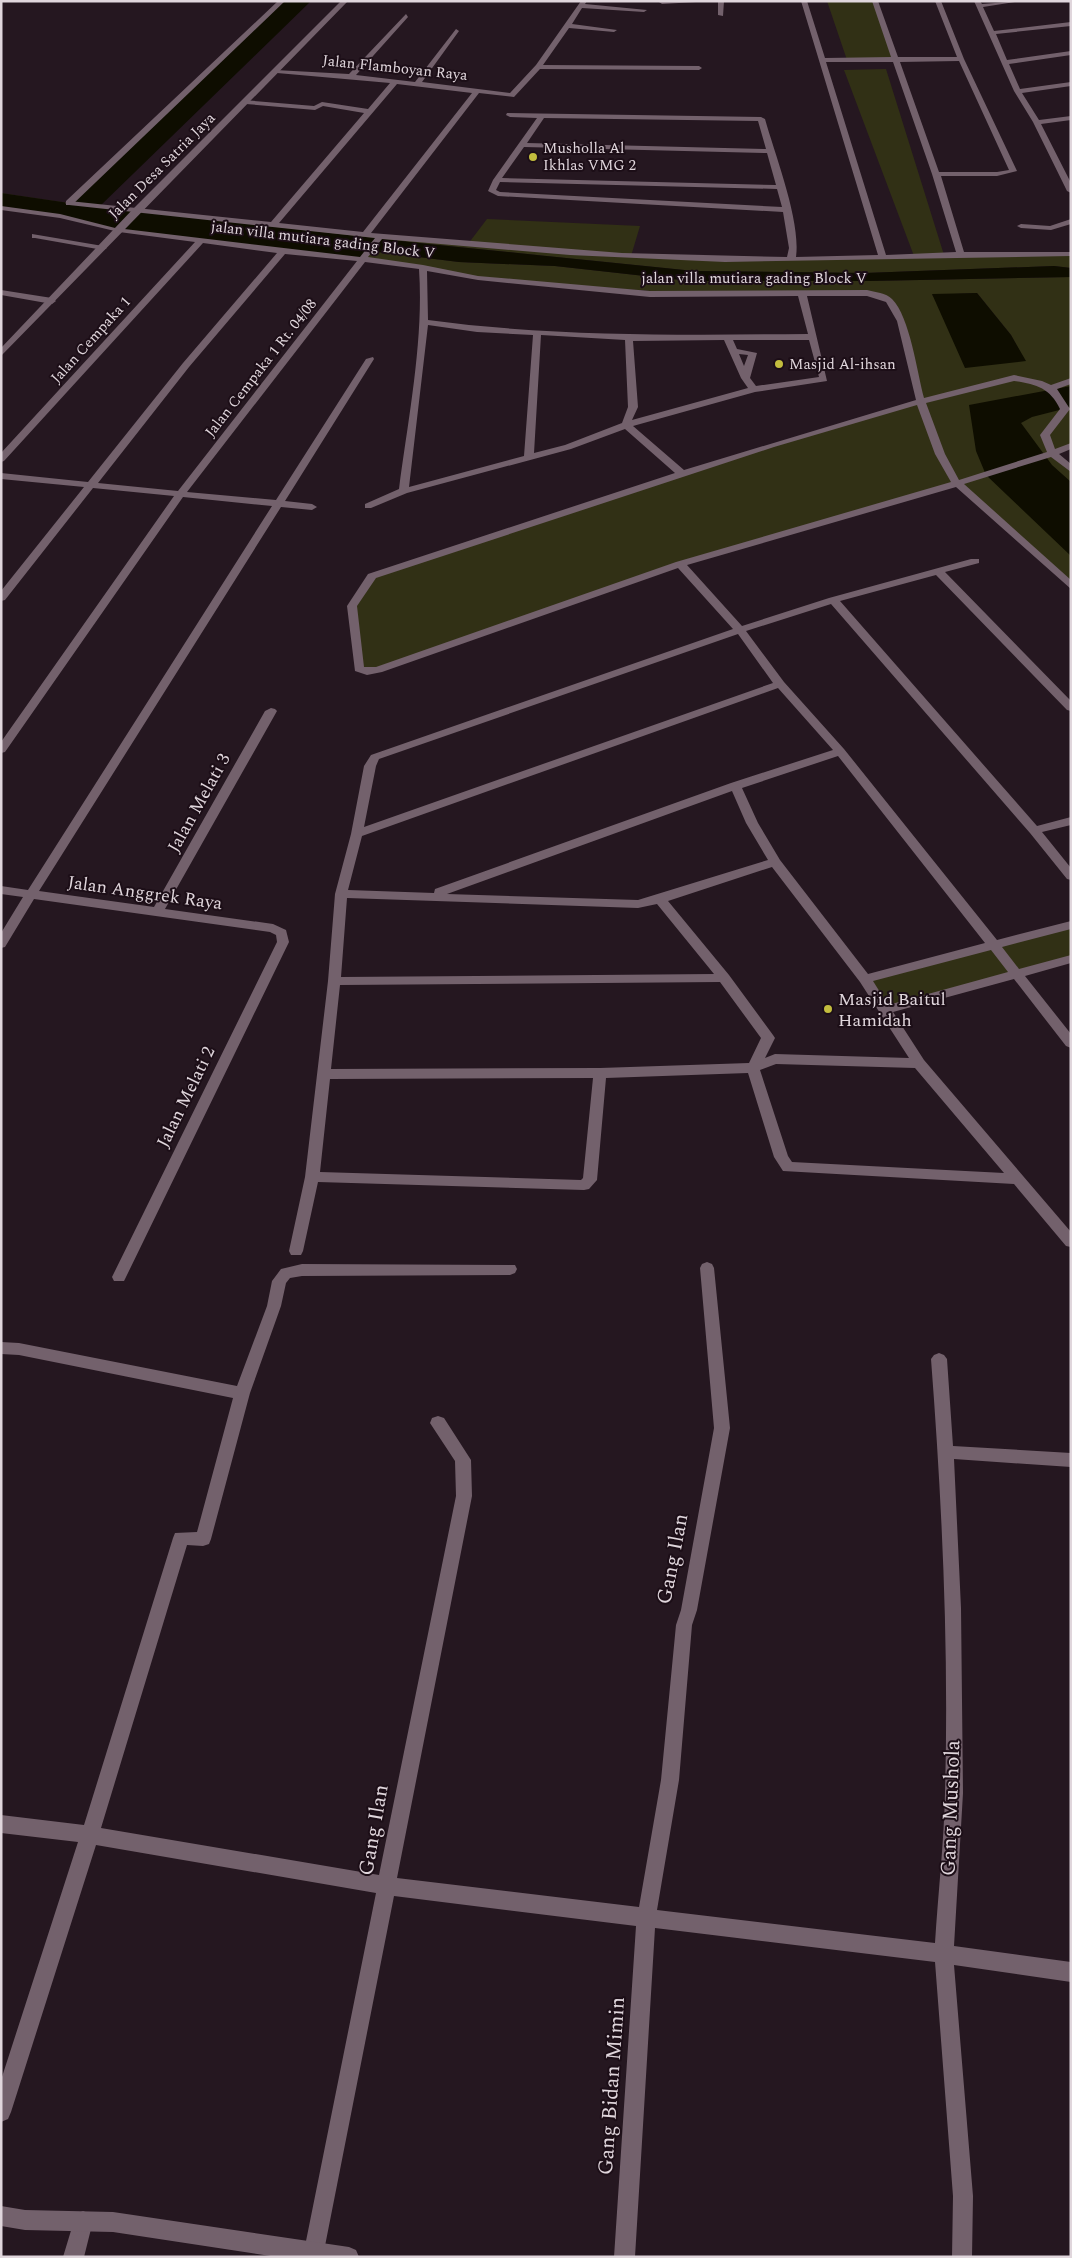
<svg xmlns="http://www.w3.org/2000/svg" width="1072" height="2258" font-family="Spectral,serif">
<rect width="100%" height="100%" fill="#251720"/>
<path fill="#313015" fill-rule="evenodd" d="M827,1H875L895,60H847Z
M886,69L944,255L1071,254V268L1054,266L865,273L694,271L379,239L370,251L459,262L555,266L690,281H869L1071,277V446L1052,453L1071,469V586L956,482L680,564L378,670L361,672L352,606L372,576L681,473L920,400L893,304L879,296L691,294L478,278L398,263L1,208V193L75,204L468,244L487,219L640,226L631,256L669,259L914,256L844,70ZM977,293L1011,335L1025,361L932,295Z
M1071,925V959L886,1010L865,979Z"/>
<path fill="#0e0d00" d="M282,1H311L99,207L428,244L694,271L865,273L1054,266L1071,268V277L869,281H690L555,266L459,262L370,251L363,259L119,230L60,216L1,208V193L69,203Z
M977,293L1011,335L1026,361L965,368L932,294Z
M1071,386V407L1032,417L1021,423L1052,465L1071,482V556L986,475L976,451L969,405Z"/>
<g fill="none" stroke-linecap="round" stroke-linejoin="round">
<path fill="#73616c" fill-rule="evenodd" d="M278,1H285L72,205H66V201Z
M1,206L60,214L123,230L119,232L60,218L1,210Z
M32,234L103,246L107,248L103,250L35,238H32Z"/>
<path fill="#73616c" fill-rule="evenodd" d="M581,1H587L585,4L647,10L644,12L582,8L572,24L617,30L614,32L569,28L543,65L699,66L702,68L699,70L540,69L514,97L479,93L371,233L622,253L787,257L789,248L783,212L498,196L488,191L493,180L537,118L510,117L506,115L507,113L761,117L765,119C775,155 801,221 796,257L878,255L801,1H807L825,58L891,57L872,1H878L898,57H957L935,1H941L964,59L1017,171L997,176H941L964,252H1071V256L725,262L570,255L382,239L368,257L423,265L478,276L650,291L867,290C875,292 886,293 892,299C910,317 917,372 924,398L1014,375L1042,381L1051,385L1071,378V384L1057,389L1070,409L1050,435L1055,449L1071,443V449L1059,454L1071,464V472L1051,457L964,484L1071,580V589L956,487L687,565L742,626L829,598L971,559H979V563L945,572L1071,701V711L1067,710L936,575L840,601L1037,826L1071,817V825L1042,832L1071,868V880L1067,879L1030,833L831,604L746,631L784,682L844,749L997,940L1071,921V929L1002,947L1019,969L1071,955V963L1025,976L1071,1034V1048L1066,1046L1014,979L893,1012L924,1060L1071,1232V1247L1066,1246L1014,1184L783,1171L774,1157L748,1073L606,1078L597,1180L589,1189L584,1190L318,1182L303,1251L301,1255H291L289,1251L305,1177L328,981L335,894L351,834L364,766L371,755L733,629L678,568L382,672L367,675L355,671L347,606L368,574L675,473L625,429L571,449L407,493L371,508H365V504L399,489C408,419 424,340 419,269L365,262L187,492L276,500L366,359L373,357L374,359L285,501L312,504L317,507L312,510L281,507L39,891L154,907L265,711L271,708L275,709L277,711L165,909L273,924L286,930L289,942L126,1277L124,1281H114L112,1277L277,942L276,935L270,932L34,899L5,947L1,948V933L23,897L1,894V886L28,890L272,506L183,497L5,752L1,753V742L174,496L93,488L5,600L1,601V591L84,487L1,479V473L88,482L183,363L277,253L203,243L4,461L1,462V453L195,242L119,232H116V228L360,257L375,238L69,205L65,203L69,201L271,222L364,113L323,106L315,110L246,104H243V100L314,106L322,102L368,109L390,83L277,73L275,70L349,74L406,14L408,17L356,75L415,82L456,29L459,31L422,82L510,93L536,65ZM959,61L1009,170L997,172H939L900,62ZM826,62H893L932,174L956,252L886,255ZM397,84L472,93L363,232L279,223ZM544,118L758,121L766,149L527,143ZM524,147L767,153L776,185L502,178ZM500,182L777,189L782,207L500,192L496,190ZM285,254L357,261L178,491L98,483L189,367ZM427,271L478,280L650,297L798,296L808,334C681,335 554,337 428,320ZM807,296H867L886,302L897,321L916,400L684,470L633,426L755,392L827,381ZM428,325L477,332L533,335L524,456L409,487ZM541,335L625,340L628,407L622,423L565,445L534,453ZM724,340L741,378L748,388L632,420L638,407L633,341ZM733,340H809L819,377L756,386L750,378L757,353L737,349ZM739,354L748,355L744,366ZM1014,381C1036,384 1050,388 1060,409L1040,435L1047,452L959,480L945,454L926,403ZM917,405L935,454L951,482L676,562L376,667H364L357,606L376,578L774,447ZM738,634L773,683L364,827L376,766L379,759ZM778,688L833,750L731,783L435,889L434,893L348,890L362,836ZM838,756L985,943L868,974L780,860L758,823L742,788ZM732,791L746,823L768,860L638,900L447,894ZM772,867L860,982L909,1058L775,1054L765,1058L775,1038L773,1035L729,975L668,901ZM347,898L638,908L657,904L714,974L341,977ZM991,950L1008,972L888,1005L873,981ZM720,982L761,1038L749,1063L600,1068L331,1069L340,985ZM776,1064L915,1068L1004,1173L792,1162L788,1156L760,1070ZM593,1078L583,1178L581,1180L320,1172L330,1079Z
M713,1L662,4L659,2V1Z
M718,1H724L723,16L718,15Z
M974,1H980L982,4L1021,1L983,7L994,31L1071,22V26L996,34L1007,60L1071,51V55L1009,64L1020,89L1071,82V86L1022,93L1039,120L1071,116V120L1041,124L1071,183V193L1067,191L1033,122L1014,91Z
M1071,219V224L1051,230L1021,228L1017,226L1021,224L1050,226Z
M1,290L52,298L56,301L52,304L1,295Z
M707,1262L712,1264L714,1268L730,1428L697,1610L692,1625L679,1780L657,1910L935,1943C938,1893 944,1843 945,1793C949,1648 942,1503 931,1359L934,1355L939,1353L944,1355L947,1359L953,1446L1071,1453V1467L954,1459L961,1608L963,1793L954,1946L1071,1962V1982L954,1965L973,2196L972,2257H952L953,2196L935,1962L655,1928L635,2257H614L636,1926L394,1896L324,2251L322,2257H306L304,2251L376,1893L96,1845L11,2112L8,2119L1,2122V2080L78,1842L1,1833V1815L84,1825L173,1538L175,1533L197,1532L233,1398L19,1355L1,1354V1342L19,1343L237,1386L267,1306L272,1281L281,1269L302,1264L515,1265L517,1269L515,1273L510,1275L302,1276L290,1278L286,1283L281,1306L250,1393L211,1539L209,1544L203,1546L187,1545L101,1828L379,1875L456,1496L455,1461L430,1423L432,1418L438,1416L444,1418L471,1460L472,1496L397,1878L639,1907L661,1780L676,1625L681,1610L714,1428L700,1268L702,1264Z
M83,2211L90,2214L93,2221L84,2257H63L76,2214Z"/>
<path fill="#73616c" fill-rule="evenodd" d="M341,1H348L1,356V348L133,209Z
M1,2206L25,2210L113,2212L349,2247L356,2250L359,2257H277L113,2232L25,2230L1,2226Z"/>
</g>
<g fill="#c3bd3e" stroke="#1c0e17" stroke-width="2">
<circle cx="533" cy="157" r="5"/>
<circle cx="779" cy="364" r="5"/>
<circle cx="828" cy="1009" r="5"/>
</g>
<g text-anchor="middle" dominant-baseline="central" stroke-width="4" stroke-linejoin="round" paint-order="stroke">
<g font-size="15" fill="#e0d6dc" stroke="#1c0e17">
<text transform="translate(395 68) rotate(6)">Jalan Flamboyan Raya</text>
<text transform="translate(162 166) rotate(-45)">Jalan Desa Satria Jaya</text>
<text transform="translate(323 240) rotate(7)">jalan villa mutiara gading Block V</text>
<text x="754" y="278">jalan villa mutiara gading Block V</text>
<text transform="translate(91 340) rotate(-48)">Jalan Cempaka 1</text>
<text transform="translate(261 368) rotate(-52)">Jalan Cempaka 1 Rt. 04/08</text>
</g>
<g font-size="15" fill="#e0d6dc" stroke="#1c0e17" text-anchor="start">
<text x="543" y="148">Musholla Al<tspan x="543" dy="17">Ikhlas VMG 2</tspan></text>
<text x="789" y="364">Masjid Al-ihsan</text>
</g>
<g font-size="18" fill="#e0d6dc" stroke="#1c0e17">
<text transform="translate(199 803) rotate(-61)">Jalan Melati 3</text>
<text transform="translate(145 893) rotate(8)">Jalan Anggrek Raya</text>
<text transform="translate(186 1097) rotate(-64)">Jalan Melati 2</text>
</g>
<g font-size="18" fill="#e0d6dc" stroke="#1c0e17" text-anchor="start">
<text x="838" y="999">Masjid Baitul<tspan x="838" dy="21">Hamidah</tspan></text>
</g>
<g font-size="21" fill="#e0d6dc" stroke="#1c0e17">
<text transform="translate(673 1559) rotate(-79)">Gang Ilan</text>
<text transform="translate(951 1808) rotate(-88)">Gang Mushola</text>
<text transform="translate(374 1830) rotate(-80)">Gang Ilan</text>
<text transform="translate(612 2086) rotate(-86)">Gang Bidan Mimin</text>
</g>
</g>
<rect width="1072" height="2258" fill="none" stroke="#e0d6dc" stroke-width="5"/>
</svg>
